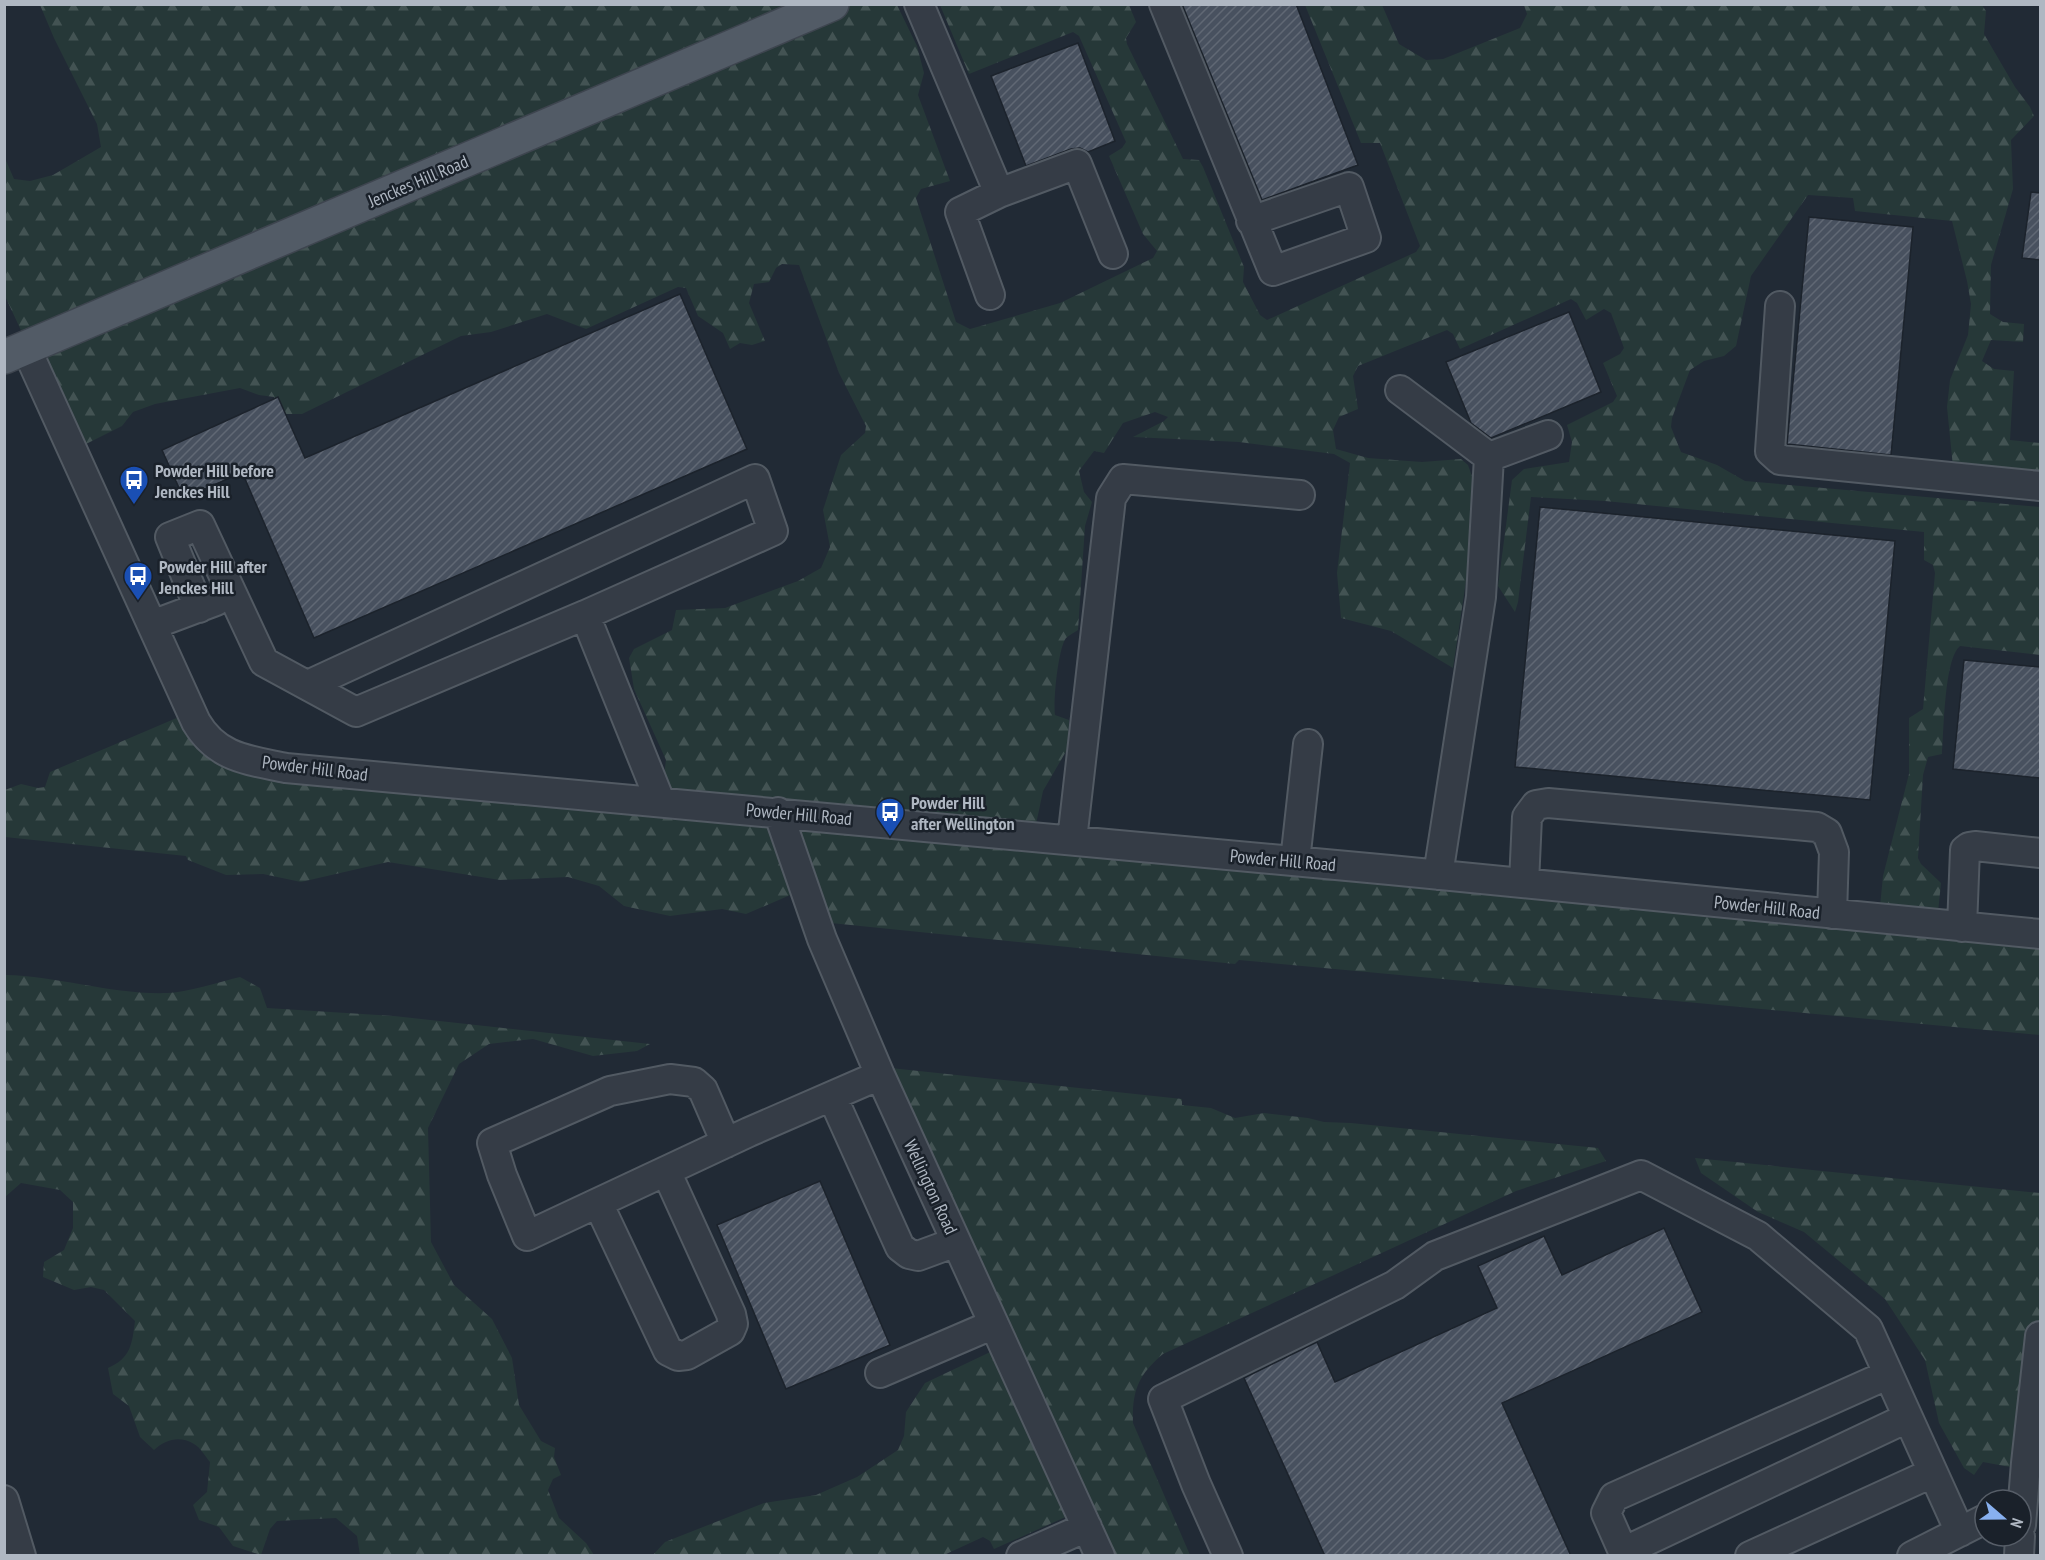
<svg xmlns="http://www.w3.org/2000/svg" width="2045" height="1560" font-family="'PT Sans Narrow',sans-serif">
<defs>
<pattern id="forest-firs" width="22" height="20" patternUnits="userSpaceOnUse" patternTransform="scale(1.5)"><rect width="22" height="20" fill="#263838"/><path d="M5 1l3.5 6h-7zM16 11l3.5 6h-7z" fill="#435353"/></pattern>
<pattern id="building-hatch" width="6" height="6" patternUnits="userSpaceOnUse" patternTransform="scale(1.5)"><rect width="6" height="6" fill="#48515f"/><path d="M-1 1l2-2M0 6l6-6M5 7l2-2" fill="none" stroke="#606874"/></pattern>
</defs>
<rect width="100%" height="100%" fill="#212a35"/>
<path fill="url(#forest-firs)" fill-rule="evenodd" d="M400,4L897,5L917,46L924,73L918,95L950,181L921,189L916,198L956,322L970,329L1060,303L1153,258L1157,251L1143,234L1109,156L1122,148L1126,142L1079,36L1073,32L969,74L940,5H1129L1136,22L1126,38L1127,44L1183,159L1199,160L1203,167L1244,267L1243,282L1260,315L1267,320L1416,252L1420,246L1380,143H1361L1305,5H1382L1399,44L1426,60L1443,59L1520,28L1527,14L1524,5H1982L1986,11L1984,34L2015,87L2030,107L2034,116L2011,140L2013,189L1991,265L1990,314L2003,322L2024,324L2023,342L1991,340L1982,361L1994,369L2014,371L2010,440L2040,443V472L2011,468L1998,472L1953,467L1947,407L1950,380L1968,335L1971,304L1967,281L1952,221L1855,211L1853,198L1808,195L1751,276L1736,346L1724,356L1704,361L1690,370L1672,418L1671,427L1681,452L1717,465L1745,481L2040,507V655L1960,646C1944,659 1944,732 1942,754L1928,757L1923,775L1918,858L1921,864L1941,883L1937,922L2040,934V1035L1239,960L1235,964L821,922L795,893L746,914L722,909L670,916L624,906L599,886L568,877L500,880L388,862L301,882L263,874L226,875L188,860L186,856L5,837V790L21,784L38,788L45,787L50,772L193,711L224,750L661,799L666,760L634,689L629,658L634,649L672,630L676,610L725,608L798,581L821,568L830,547L823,510L841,455L865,433L866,426L839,373L799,265L782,264L776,268L769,282L754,284L749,303L765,341L752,345L740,343L730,349L723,333L698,316L686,288L678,287L586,329L547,314L491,332L461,336L302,414H282L274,397L259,395L240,388L155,404L133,412L122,426L76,449L5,296L4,156L14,179L30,181L53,175L101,147L97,124L54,38L40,5ZM1571,299L1577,303L1586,320L1604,309L1611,313L1624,348L1620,354L1603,363L1617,396L1613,402L1567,425L1572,442L1569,462L1524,469L1512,480L1498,586L1515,612L1518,602L1531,497L1605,501L1924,532V560L1933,565L1935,573L1923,709L1909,718V774L1883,876L1879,917L1034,834L1043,791L1068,748L1069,720L1055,715C1053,701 1058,649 1066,638C1069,635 1074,633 1078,630L1085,526L1092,502L1084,492L1079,471L1094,451L1104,453L1123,423L1155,412L1168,417L1164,421L1133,437L1239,442L1334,454L1350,463L1337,573L1341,618L1391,631L1453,668L1472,541L1474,482L1468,465L1461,459L1422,462L1368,458L1336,449L1333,430L1339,417L1358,409L1353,376L1358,366L1447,330L1453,334L1460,349Z
M5,975C59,976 113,995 168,993C189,992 219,982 240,977L260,988L267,1008L394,1016L650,1044L637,1051L593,1056L533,1039L489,1044L459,1064L428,1128L431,1242L454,1285L492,1319L512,1358L519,1405L541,1441L555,1448L554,1457L561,1475L553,1479L548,1490L559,1518L586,1543L594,1555H360L357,1536L336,1518L277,1521L270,1529L261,1555L233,1546L219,1527L199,1520L193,1505L207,1492L210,1462C205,1456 200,1447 194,1444C179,1435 165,1440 154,1450L140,1437L129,1406L113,1394L108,1368C131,1358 132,1344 135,1321L104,1290L91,1287L74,1290L43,1277L44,1262L64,1250L73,1228V1202L60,1190L21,1183L5,1197Z
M881,1067L1182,1099V1105L1211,1108L1235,1118L1264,1113L1308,1118L1324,1122L1351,1123L1598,1148L1606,1161L1516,1191L1163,1354C1138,1375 1132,1391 1133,1423L1190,1555H1102L1079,1511L994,1549L990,1541L983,1537L944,1555L652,1556L665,1542L764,1503L816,1495L857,1477L898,1450L904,1436L906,1412L925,1383L1005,1345Z
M1695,1158L2040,1193V1503H2027L2026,1470L1983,1462L1974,1475L1964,1468L1939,1423L1925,1360L1885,1299L1804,1232L1758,1212L1701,1173Z"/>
<path fill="url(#building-hatch)" stroke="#1c232c" stroke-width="1.5" d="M1182,4H1296L1358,165L1262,200Z
M1078,43L1115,141L1088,152L1080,148L1071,149L1026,166L991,76Z
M2031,192L2040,193V260L2022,258Z
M1809,217L1913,227L1891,455L1787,444Z
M680,294L747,449L314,638L242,472L184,499L162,450L278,397L305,458Z
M1569,312L1601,392L1491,438L1471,423L1446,362Z
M1540,507L1895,541L1870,800L1515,767Z
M1964,660L2040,667V778L1953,769Z
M820,1181L890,1345L786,1389L717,1225Z
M1664,1228L1702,1312L1502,1403L1571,1556H1325L1244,1378L1317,1342L1335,1382L1497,1308L1478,1266L1544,1236L1562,1275Z"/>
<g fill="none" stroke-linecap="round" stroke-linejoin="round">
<g stroke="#525a63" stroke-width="32">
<path id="minor" d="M919,4L999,193L1077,164L1113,254
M1164,4L1273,271L1366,238L1349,187L1251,221
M990,295L960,212L999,193
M1780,306L1770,451L1780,460L2040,486
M26,348L196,722C217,758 248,760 286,768L1390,870L2040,934
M1400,390L1489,457
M199,608L170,537L200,525L264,662L356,712L585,615
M152,625L216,601
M308,685L755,479L773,531L585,615L660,801
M778,812L822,939L880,1075L1100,1556
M1072,840L1111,498L1123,479L1300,495
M1295,861L1308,744
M1438,875L1481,597L1489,457L1548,435
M1524,883L1527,817L1536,805L1548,803L1817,827L1827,833L1834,852L1832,914
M1962,927L1965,850L1969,847L1975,846L2040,853
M832,1096L900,1247L909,1254L918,1256L956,1242
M726,1143L703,1090L694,1082L670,1079L610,1091L492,1143L502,1175L527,1236L749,1132L880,1075
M598,1203L668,1351L678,1356L687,1355L730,1331L733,1324L731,1314L666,1171
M880,1373L994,1324
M4,1500L21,1556
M2021,1525L2026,1463L2040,1336
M1623,1552L1907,1418
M1021,1556L1087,1527
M1228,1556L1196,1484L1163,1399L1395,1285L1435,1256L1641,1175L1758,1236L1868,1329L1960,1532
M1625,1556L1606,1513L1614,1497L1887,1375
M1750,1556L1932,1473
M1912,1556L1985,1519
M2019,1556L2020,1536"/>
</g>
<g stroke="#3e454f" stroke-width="36">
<path id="major" d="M4,357L832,4"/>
</g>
<use href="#minor" stroke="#353c46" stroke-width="28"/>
<use href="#major" stroke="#525b66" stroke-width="33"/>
</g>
<defs>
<g id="bus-pin" transform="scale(1.5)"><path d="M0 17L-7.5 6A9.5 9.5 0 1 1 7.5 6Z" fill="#1a4fb4" stroke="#1a212a"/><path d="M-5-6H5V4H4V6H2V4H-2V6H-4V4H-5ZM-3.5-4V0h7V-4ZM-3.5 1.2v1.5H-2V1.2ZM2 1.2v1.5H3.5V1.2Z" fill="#fff"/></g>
</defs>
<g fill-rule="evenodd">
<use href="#bus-pin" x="134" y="480"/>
<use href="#bus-pin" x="138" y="576"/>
<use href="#bus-pin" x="890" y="812"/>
</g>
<g text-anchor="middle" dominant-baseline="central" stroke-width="5" stroke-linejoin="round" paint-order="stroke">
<g font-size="18" fill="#afb7c2" stroke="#1a212a">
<text transform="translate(418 181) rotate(-23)">Jenckes Hill Road</text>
<text transform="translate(315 768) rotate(7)">Powder Hill Road</text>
<text transform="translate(799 814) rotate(5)">Powder Hill Road</text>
<text transform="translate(1283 860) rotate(5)">Powder Hill Road</text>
<text transform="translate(1767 907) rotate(6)">Powder Hill Road</text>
<text transform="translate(931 1187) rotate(65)">Wellington Road</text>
</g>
<g font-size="18" font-weight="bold" fill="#afb7c2" stroke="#1a212a" text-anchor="start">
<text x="155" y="470">Powder Hill before<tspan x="155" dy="21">Jenckes Hill</tspan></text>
<text x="159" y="566">Powder Hill after<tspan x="159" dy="21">Jenckes Hill</tspan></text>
<text x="911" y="802">Powder Hill<tspan x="911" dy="21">after Wellington</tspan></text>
</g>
</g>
<rect width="2045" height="1560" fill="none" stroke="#afb7c2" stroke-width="12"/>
<g transform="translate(2003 1518) rotate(110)"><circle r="28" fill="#1a212a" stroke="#565d67" stroke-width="1.5"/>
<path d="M0-4.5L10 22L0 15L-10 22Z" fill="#88b0ef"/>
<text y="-9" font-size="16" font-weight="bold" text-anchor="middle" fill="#afb7c2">N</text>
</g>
</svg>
